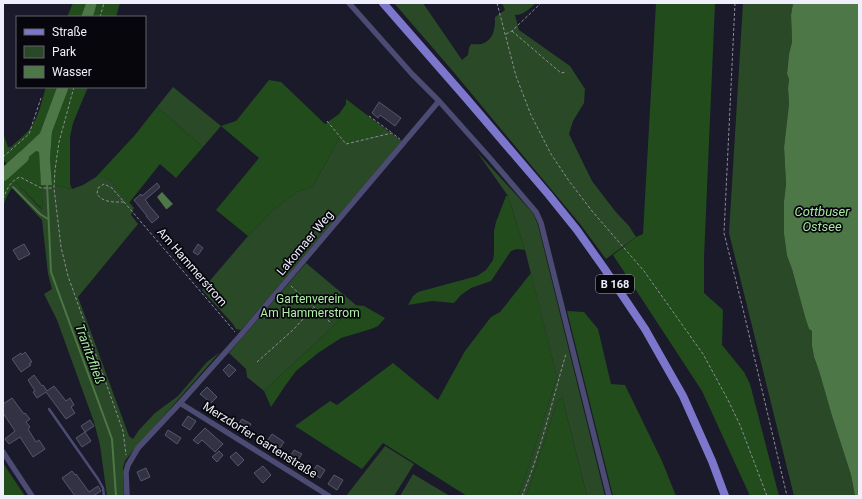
<svg xmlns="http://www.w3.org/2000/svg" width="862" height="499" font-family="Roboto,sans-serif">
<rect width="100%" height="100%" fill="#1a1a2a"/>
<path fill="#2a4926" d="M394,3H423L462,60L468,55L469,48L471,44C475,44 481,45 484,43C495,38 495,26 495,17L505,10L502,3H536C529,9 524,15 515,15L519,30L570,66L585,89L584,103L573,121L569,134L592,181L615,211L629,226L636,237L606,259L580,224L451,69Z
M743,3H793L791,15L792,42L789,54L787,74L789,79L788,88L789,104L784,147L786,184L784,201V234L787,256L792,269L805,317L809,329L812,331V346L814,357L819,371L832,416L851,475L855,496H794L729,233Z
M173,87L221,126L203,147L157,107Z
M384,128L402,141L241,330L236,329L233,324L202,290L248,236L273,210L297,192L313,186L340,137L380,134Z
M477,152L533,213L538,225L605,496H587L562,397L557,402L530,485L526,496H518L524,481L557,377L525,250L508,196Z
M96,177H104L110,180L134,208L131,215L138,224L78,297L129,436L133,439L139,430L155,413L178,396L207,362L220,352L132,452L125,461L123,468L124,496H107L100,445L94,422L57,320L44,294L52,289L48,274L42,220L12,188L16,183L40,208L43,209L41,185H52L72,189L83,185Z
M306,263L356,305L264,391L247,377L246,369L229,353Z
M385,446L414,464L394,496H346Z
M413,474L450,496H400Z"/>
<path fill="#234c1d" d="M73,3H86L81,17H67Z
M97,3H120L116,17H93Z
M656,3H715L704,258V293L723,310L722,345L744,372L750,384L779,496H750L702,391L613,255L636,237L643,234Z
M269,80L281,82L325,124L339,114L346,104V99L384,128L380,134L349,143L340,137L313,186L297,192L273,210L248,236L216,210L259,158L221,126L236,121Z
M46,87H57L40,133L7,164L3,159V133L8,147H11C18,140 28,133 33,124C40,113 42,99 46,87Z
M69,87H88L73,123L70,137V184L72,189L52,185L50,159L52,132Z
M157,107L203,147L176,178L160,164L129,203L110,180L104,177H96L135,135Z
M36,151L39,152L43,209L41,208L16,183C9,191 5,199 3,208V179Z
M506,196H508L525,250L517,249L511,251L491,281L471,288L461,295L454,303L432,301L408,305L413,296L418,292L477,276L486,270L493,260L494,253V231L496,222Z
M531,273L557,377L524,481L518,496H467L383,443L362,469L295,426L330,401L337,405L393,363L438,400L465,351L491,317L500,312Z
M356,305L364,306L385,318L378,326L371,329L341,338L318,353L296,371L285,386L271,407L264,391Z
M567,311L584,312L598,329L611,384L625,385L662,461L676,496H613Z
M562,397L587,496H526L530,485L557,402Z
M3,463L25,496H3Z"/>
<path fill="#4d7747" d="M86,3H97L93,17H81Z
M793,3H859V496H855L851,475L832,416L819,371L814,357L812,346V331L809,329L805,317L792,269L787,256L784,234V201L786,184L784,147L789,104L788,88L789,79L787,74L789,54L792,42L791,15Z
M57,87H69L52,132L50,159L52,185H41L39,152L36,151L12,171L7,164L40,133Z
M162,192L172,203L173,204L167,209H166L157,197Z"/>
<g fill="none" stroke-linecap="round" stroke-linejoin="round">
<path stroke="#4d7747" stroke-width="2" d="M47,184L51,272L112,439L116,496
M13,187L40,214L48,219"/>
<path stroke="#4d7747" stroke-width="12" d="M3,175L23,157"/>
</g>
<path fill="#323244" stroke="#56576a" d="M379,102L401,118L395,126L380,115L378,118L372,113Z
M157,183L160,187L145,200L148,203H147L159,217L152,223L146,216H147L134,200L141,194L142,196Z
M24,244L30,254L19,260L13,250Z
M198,244L203,248L198,255L193,252Z
M25,352L32,362L29,364L31,365L21,372L12,359L21,353L22,355Z
M229,364L236,370L229,377L223,370Z
M34,375L42,386L43,385L47,391L54,386L66,401L70,398L74,405L71,407L75,413L66,419L46,392L37,398L33,392L35,391L28,380Z
M207,387L217,397L211,403L200,394Z
M12,398L24,414L25,413L30,419L26,422L30,427L28,429L36,442L39,440L45,449L33,457L20,437L9,444L5,439L15,431L3,413V404Z
M188,416L196,421L190,430L182,425Z
M242,419L251,424L246,432L237,427Z
M90,420L94,426L85,432L81,426Z
M205,428L223,444L215,452L202,440L198,444L193,440Z
M168,430L181,438L177,444L165,435Z
M85,432L91,441L82,447L76,438Z
M272,434L284,442L280,448L277,446L275,450L265,444Z
M294,450L302,454L296,463L289,459Z
M219,451L223,455L217,462L212,457Z
M236,452L244,460L238,466L230,457Z
M317,465L325,470L320,478L312,473Z
M263,466L271,475L263,483L254,473Z
M146,468L150,477L141,481L137,472Z
M72,471L75,475L76,474L89,492L98,486L101,491L93,496H75L62,478Z
M334,475L343,480L337,490L328,484Z"/>
<g fill="none" stroke-linecap="round" stroke-linejoin="round">
<path stroke="#8d8d9a" stroke-width="1" stroke-dasharray="3 2" stroke-linecap="butt" d="M497,3L516,76L531,115L551,154L569,181L592,211L644,271L703,354L728,400L740,425L767,496
M735,3L724,233L743,309L787,496
M100,17L104,3
M512,31L561,73L566,72
M506,34L512,31L541,3
M74,87L59,142L55,170L54,188L61,247L68,276L123,431L126,455
M369,116L391,132
M327,121L346,144L392,133L400,139
M3,157L29,134L41,98
M3,199C7,189 10,181 20,177L41,188H53
M124,202C114,202 103,203 97,194L98,188L104,184L112,188L124,202L230,326L235,332
M291,286L330,322
M257,362L293,330L314,307
M522,496C541,451 552,401 566,354"/>
<path stroke="#4c4b73" stroke-width="2.5" d="M49,409L98,479L103,488L104,496"/>
<path stroke="#4c4b73" stroke-width="5.5" d="M349,3L412,74L439,101L489,157L536,212L541,223L546,243L609,496
M180,403L329,496
M3,452L32,496
M127,496L126,472L128,465L138,448L180,403L239,337L439,101"/>
<path stroke="#7c77cc" stroke-width="8" d="M383,3L466,98L548,194L577,230L604,268L645,329L683,396L712,461L725,496"/>
</g>
<g text-anchor="middle" dominant-baseline="central" stroke-width="3.5" stroke-linejoin="round" paint-order="stroke">
<rect fill="#06060c" stroke="#a9a9b3" stroke-width="1" x="596" y="275" width="38" height="18" rx="3"/>
<g font-size="11" font-weight="bold" fill="#efeffb">
<text x="615" y="284">B 168</text>
</g>
<g font-size="12" fill="#efeffb" stroke="#06060c">
<text transform="translate(305 243) rotate(-50)">Lakomaer Weg</text>
<text transform="translate(192 267) rotate(49)">Am Hammerstrom</text>
<text transform="translate(260 440) rotate(32)">Merzdorfer Gartenstraße</text>
</g>
<g font-size="12" fill="#b0f0a7" stroke="#06060c">
<text x="310" y="299">Gartenverein<tspan x="310" dy="14">Am Hammerstrom</tspan></text>
</g>
<g font-size="13" font-style="italic" fill="#a7e79e" stroke="#06060c">
<text x="822" y="211">Cottbuser<tspan x="822" dy="15">Ostsee</tspan></text>
<text transform="translate(90 354) rotate(70)">Tranitzfließ</text>
</g>
</g>
<rect width="862" height="499" fill="none" stroke="#efeffb" stroke-width="8"/>
<rect x="16" y="16" width="130" height="72" fill="#06060c" stroke="#63636c"/>
<rect x="24" y="29" width="20" height="6" fill="#7c77cc" stroke="#63636c"/>
<text x="52" y="36" font-size="12" fill="#efeffb">Straße</text>
<rect x="24" y="46" width="20" height="12" fill="#2a4926" stroke="#63636c"/>
<text x="52" y="56" font-size="12" fill="#efeffb">Park</text>
<rect x="24" y="66" width="20" height="12" fill="#4d7747" stroke="#63636c"/>
<text x="52" y="76" font-size="12" fill="#efeffb">Wasser</text>
</svg>
